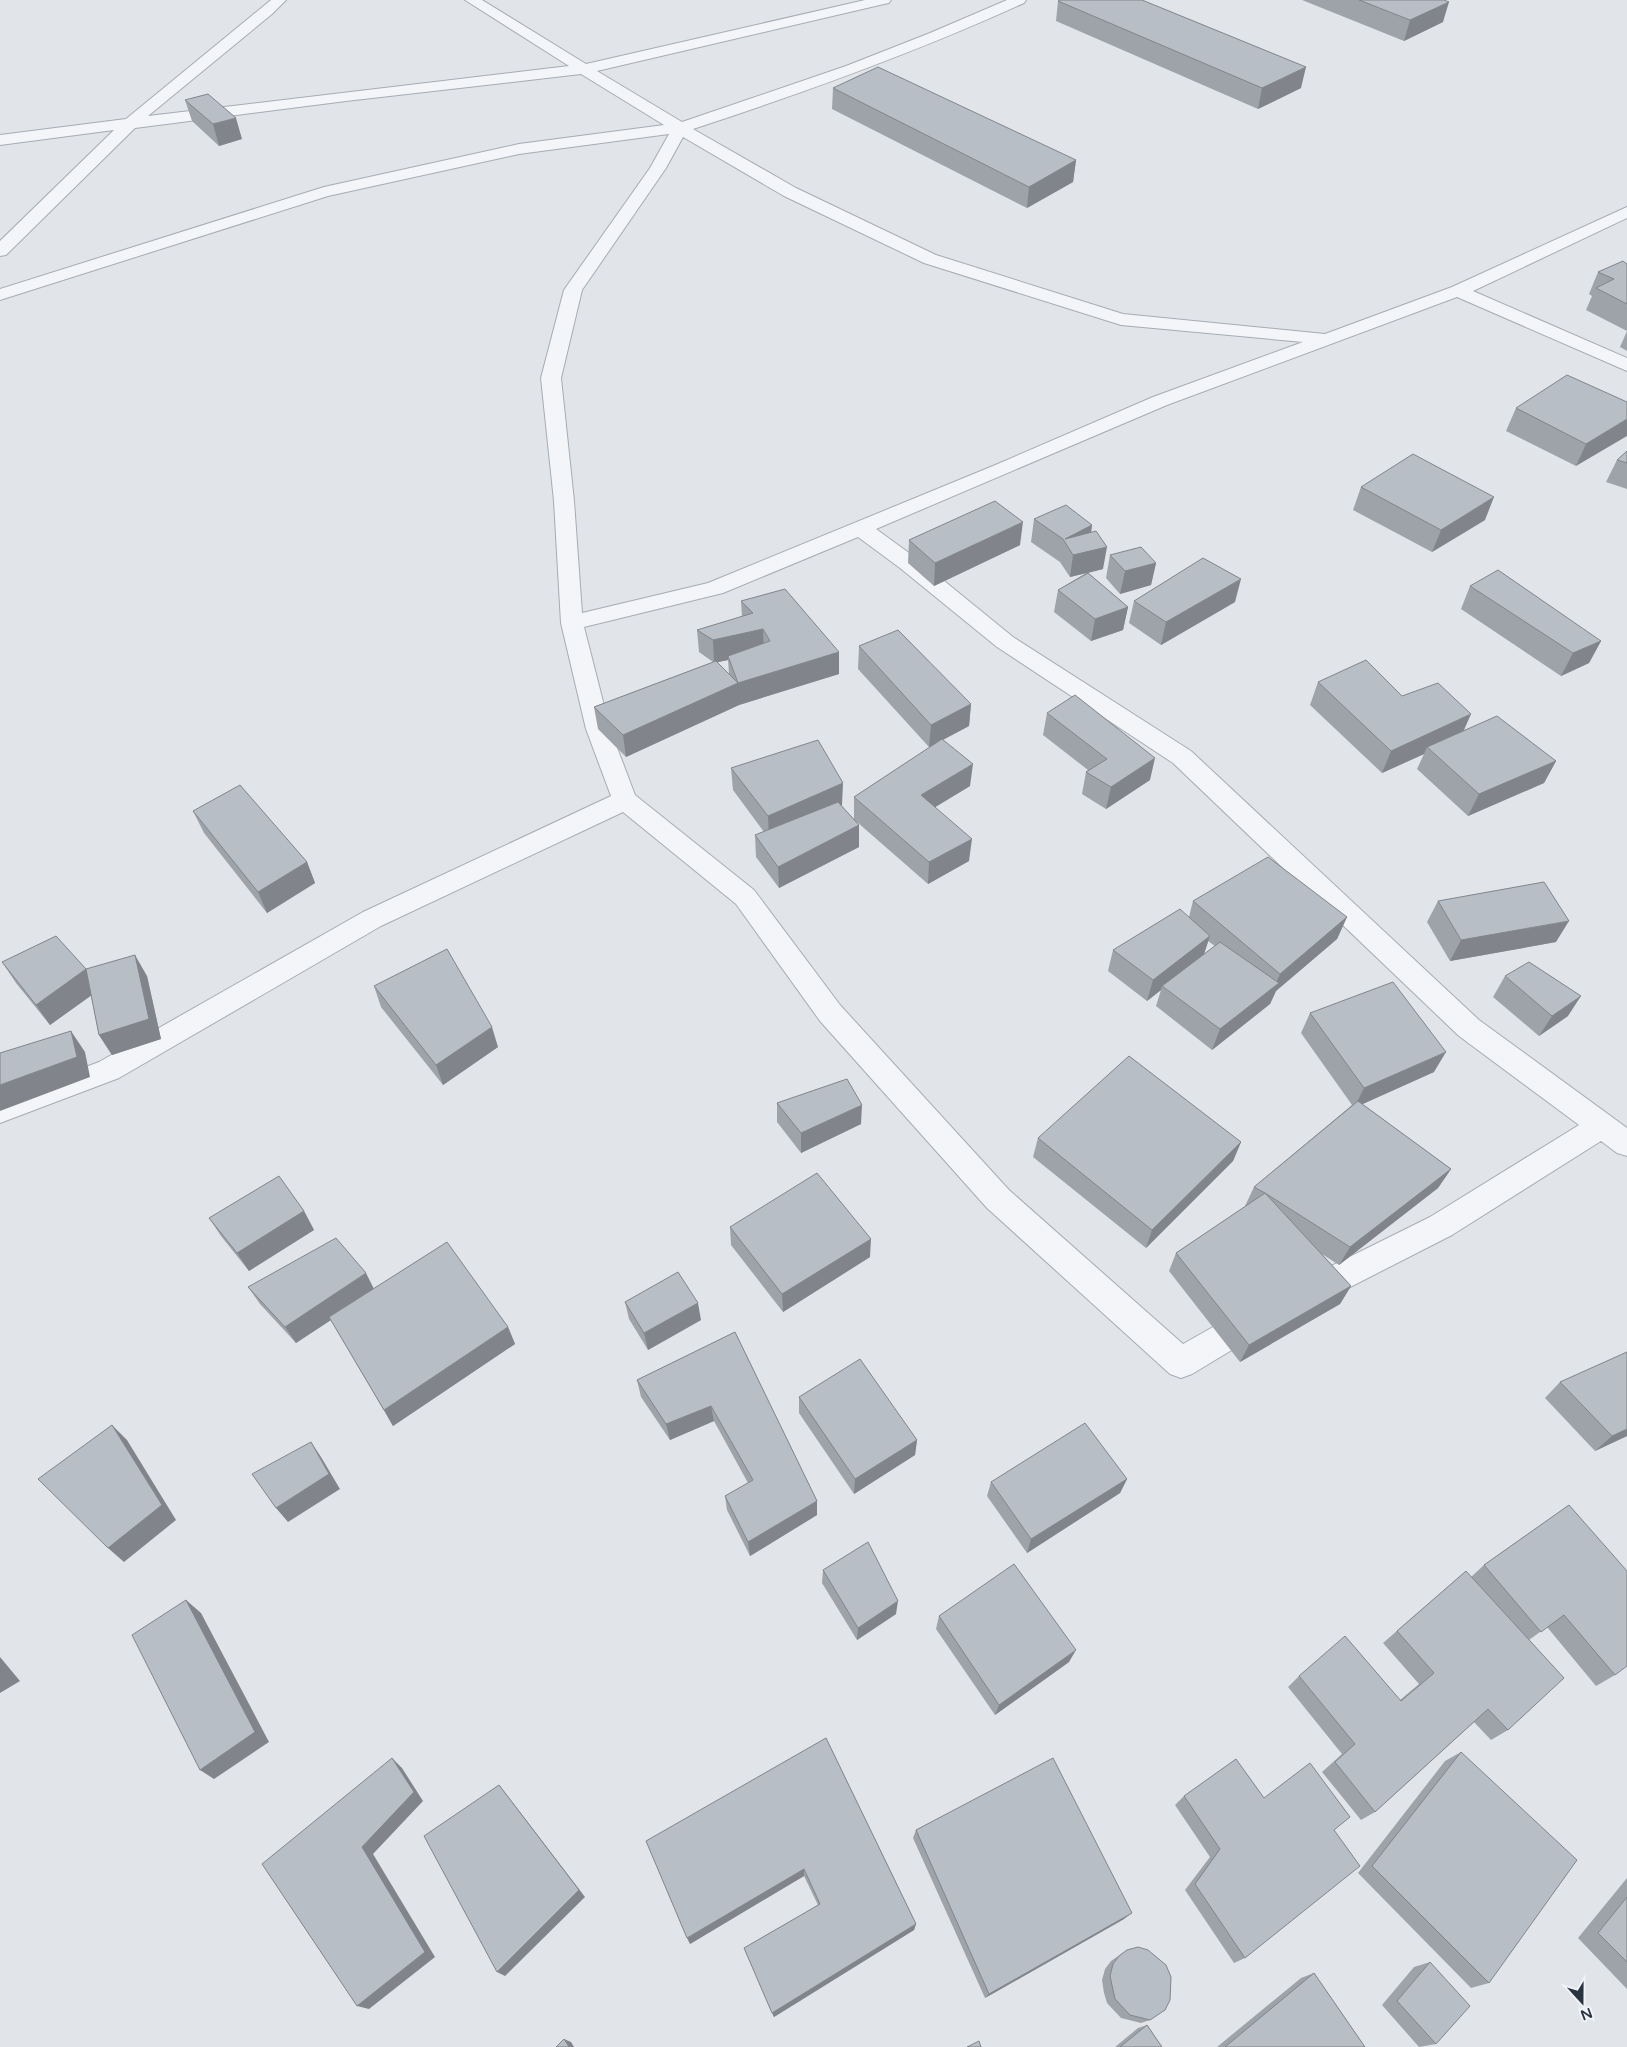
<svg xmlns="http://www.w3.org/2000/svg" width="1627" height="2047" font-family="'Varela Round',sans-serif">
<rect width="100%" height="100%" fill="#e1e5e9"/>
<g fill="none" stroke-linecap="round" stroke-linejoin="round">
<g stroke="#a6acb3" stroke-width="2">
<path id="minor" d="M271,0H286L272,14L148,116L569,66L465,0H482L586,64L865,0H891L889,3L884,4L597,71L682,122L846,66L930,33L1007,0H1026L1024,3C916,52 806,92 693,129L796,188L936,255L1123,314L1325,334L1452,287L1627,207V218L1473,291L1627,358V371L1457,297L1167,405L876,529L916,558L1013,637L1191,751L1479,1020L1627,1128V1156L1617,1153L1601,1141L1452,1235L1319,1303L1308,1307L1297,1303L1293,1293L1297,1283L1430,1217L1579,1125L1459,1036L1173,763L997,647L900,568L858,537L723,593L584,627L610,729L635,795L754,890L840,1005L1009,1190L1183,1344L1243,1310L1254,1306L1265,1310L1270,1320L1265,1330L1192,1374L1181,1378L1170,1374L987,1208L820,1021L736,904L623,812L381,926L119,1078L0,1123V1099L99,1062L363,912L611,796L586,729L561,623L554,501L541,378L564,290L650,168L669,134L519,154L328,196L0,300V289L324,187L519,144L664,125L581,74L346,101L135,128L6,255L0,256V241L114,130L0,145V135L126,119ZM683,137L784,196L924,263L1121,325L1303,342L1153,397L993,466L708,583L582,613L574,501L561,378L582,290L666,168Z"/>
</g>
<use href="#minor" fill="#f3f5f8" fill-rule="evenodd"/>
</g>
<path fill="#9ea3aa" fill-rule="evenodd" d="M1302,0H1444L1443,22L1404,41Z
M1058,1L1301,88L1258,109L1056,21Z
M833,88L1076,160L1073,182L1027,208L832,109Z
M185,100L242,139L219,146L192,121Z
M1627,264V351L1620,347L1627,331L1586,310L1592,296L1589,294L1598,272Z
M1627,402L1576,466L1506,431L1516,408Z
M1627,451V489L1606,482L1617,460Z
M1361,487L1485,520L1432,552L1353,510Z
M1034,519L1092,525L1091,532L1103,569L1088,573L1128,607L1123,630L1091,641L1054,612L1058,590L1086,573L1070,577L1060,562L1031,542Z
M909,540L1020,545L934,586L908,563Z
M1110,555L1156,563L1151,585L1120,594L1106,578Z
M1470,586L1601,641L1589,663L1561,676L1461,609Z
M741,601L839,652V674L739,705L626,757L598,729L594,707L713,662L699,652L697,630L742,617ZM728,660L729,674L717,662Z
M1134,601L1235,602L1161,645L1129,623Z
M859,646L971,704L969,726L943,740L970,786L935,807L969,861L928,884L857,822L859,847L779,888L756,857L755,835L764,832L733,790L731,768L842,805L841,806L854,819V797L938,742L929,747L858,669Z
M1318,682L1402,696L1464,730L1556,761L1544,783L1468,816L1417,769L1424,754L1382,773L1310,705Z
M1047,713L1150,780L1106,809L1082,794L1086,772L1088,770L1043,735Z
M193,811L307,862L315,883L267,913L204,833Z
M1193,901L1347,917L1337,939L1276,991L1270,1004L1212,1050L1156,1006L1161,990L1147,1001L1108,971L1113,950L1189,917ZM1208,941L1215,946L1204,954Z
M1438,901L1556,942L1450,961L1427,922Z
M2,962L86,969L147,976L161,1039L112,1055L99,1035L91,995L50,1025L16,983Z
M1505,976L1568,1016L1539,1036L1493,997Z
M374,986L498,1047L443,1085L381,1007Z
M1310,1013L1434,1072L1362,1104L1451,1169L1438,1188L1339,1265L1322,1254L1351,1286L1340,1304L1240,1362L1169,1271L1176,1253L1246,1206H1245L1254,1187L1352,1105L1301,1033Z
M777,1103L861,1124L801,1153L777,1122Z
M1038,1138L1241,1142L1233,1161L1146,1248L1033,1157Z
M304,1211L314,1230L249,1271L221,1236L209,1218Z
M730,1227L870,1257L783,1312L731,1245Z
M248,1287L374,1289L508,1327L515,1344L393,1426L331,1320L296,1343L260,1304Z
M625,1302L701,1320L648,1350L629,1319Z
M735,1332L817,1501V1515L750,1556L727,1510L725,1496L748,1483L714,1421L670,1440L641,1397L637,1380Z
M1560,1382L1627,1436L1595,1451L1545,1398Z
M799,1397L917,1440L915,1455L854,1494L799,1413Z
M1127,1479L1120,1493L1027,1553L987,1496L991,1482Z
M1569,1505L1615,1675L1596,1686L1547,1627L1529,1640L1508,1730L1491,1740L1474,1722L1375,1812L1361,1820L1322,1772L1342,1754L1288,1687L1299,1676L1400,1700L1419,1684L1383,1643L1466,1571L1471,1577L1484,1565Z
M823,1570L896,1614L857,1640L822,1583Z
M939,1616L1069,1662L995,1715L936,1629Z
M826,1738L916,1924L914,1930L774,2017L744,1948L818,1905L804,1876L690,1944Z
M1461,1752L1489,1983L1471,1988L1358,1873L1445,1761Z
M1184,1796L1264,1798L1334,1830L1245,1958L1234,1963L1185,1890L1210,1857L1175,1805Z
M916,1830L1124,1919L985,1998L913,1838Z
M1627,1878V1989L1578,1938Z
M1127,1950L1150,2020L1141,2023L1121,2018L1107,2003L1104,1993L1102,1980L1105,1969L1111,1961Z
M1430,1962L1436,2044L1419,2047L1382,2005L1414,1967Z
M1314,1973L1365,2047H1217L1301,1978Z
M1147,2025L1162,2047H1115L1138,2028Z"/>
<path fill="#81858b" d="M1449,2L1443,22L1404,41L1410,20Z
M1306,67L1301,88L1258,109L1262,88Z
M236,118L242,139L219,146L213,124Z
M1076,160L1073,182L1027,208L1029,187Z
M1627,419V436L1576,466L1586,444Z
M1494,497L1485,520L1432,552L1441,530Z
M1023,522L1020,545L934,586L935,563Z
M1092,525L1089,548L1107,547L1103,569L1070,577L1073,555L1065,539Z
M1156,563L1151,585L1120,594L1125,571Z
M1241,579L1235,602L1161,645L1166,622Z
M1128,607L1123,630L1091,641L1095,619Z
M763,629L764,652L728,656V660L714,663L713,640Z
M1601,641L1589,663L1561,676L1573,653Z
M839,652V674L739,705L626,757L623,735L738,683Z
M971,704L969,726L929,747L931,725Z
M1471,714L1461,737L1427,747L1424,754L1382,773L1391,751Z
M1155,758L1150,780L1106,809L1111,787Z
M1556,761L1544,783L1468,816L1479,794Z
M973,764L970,786L919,817L921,795Z
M843,783L842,805L769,838L768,816Z
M859,825V847L779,888L778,867Z
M972,839L969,861L928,884L929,862Z
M307,862L315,883L267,913L258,892Z
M1347,917L1337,939L1276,991L1270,1004L1212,1050L1220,1029L1274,987L1280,974Z
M1569,921L1556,942L1450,961L1461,940Z
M1210,936L1203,957L1162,986L1161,990L1147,1001L1153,980Z
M135,955L147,976L161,1039L112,1055L99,1035Z
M86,969L99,990L50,1025L36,1005Z
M1581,996L1568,1016L1539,1036L1552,1016Z
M492,1027L498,1047L443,1085L436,1065Z
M71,1031L85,1052L90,1077L0,1111V1085Z
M1446,1052L1434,1072L1354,1108L1364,1088Z
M862,1105L861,1124L801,1153V1133Z
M1241,1142L1233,1161L1146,1248L1152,1230Z
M1451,1169L1438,1188L1339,1265L1350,1247Z
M304,1211L314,1230L249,1271L237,1253Z
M871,1239L870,1257L783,1312L782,1294Z
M366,1273L375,1291L296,1343L285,1327Z
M1351,1286L1340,1304L1240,1362L1249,1345Z
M698,1303L701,1320L648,1350L644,1333Z
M508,1327L515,1344L393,1426L384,1410Z
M711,1406L714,1421L670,1440L666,1424Z
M112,1425L127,1440L176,1520L124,1562L108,1548Z
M1627,1429V1436L1595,1451L1612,1436Z
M917,1440L915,1455L854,1494L855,1479Z
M311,1442L321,1457L340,1489L288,1522L276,1508Z
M1127,1479L1120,1493L1027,1553L1031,1539Z
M817,1501V1515L750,1556L748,1542Z
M186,1600L201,1613L269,1742L214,1779L200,1770Z
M898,1601L896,1614L857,1640L858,1628Z
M1076,1650L1069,1662L995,1715L999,1705Z
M0,1657L20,1681L0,1693Z
M392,1758L402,1768L423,1801L373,1854L435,1957L369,2009L357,2006L362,1847Z
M499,1785L506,1794L585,1897L505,1976L497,1972Z
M804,1869V1876L690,1944L687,1938Z
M1132,1913L1124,1919L985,1998L989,1994Z
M916,1924L914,1930L774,2017L772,2013Z
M564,2039L571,2042L574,2047H569Z"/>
<path fill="#b8bec6" stroke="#81858b" d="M1060,0H1142L1306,67L1262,88L1058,1Z
M1359,0H1444L1449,2L1410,20Z
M878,67L1076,160L1029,187L833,88Z
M208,94L236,118L213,124L185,100Z
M1623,261L1627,264V304L1596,288L1614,279L1598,272Z
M1567,375L1627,402V419L1586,444L1516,408Z
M1627,451V463L1617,460Z
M1413,454L1494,497L1441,530L1361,487Z
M995,501L1023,522L935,563L909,540Z
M1066,505L1092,525L1065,539L1096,531L1107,547L1073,555L1063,539L1034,519Z
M1141,547L1156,563L1125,571L1110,555Z
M1203,558L1241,579L1166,622L1134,601Z
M1498,570L1601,641L1573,653L1470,586Z
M1088,573L1128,607L1095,619L1058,590Z
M785,589L839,652L738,683L728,656L770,641L763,629L713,640L697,630L753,613L741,601Z
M898,630L971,704L931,725L859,646Z
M1366,660L1402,696L1438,683L1471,714L1391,751L1318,682Z
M716,661L738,683L623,735L594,707Z
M1075,695L1155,758L1111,787L1086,772L1107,759L1047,713Z
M1497,716L1556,761L1479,794L1427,747Z
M942,739L973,764L921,795L972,839L929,862L854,797Z
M818,740L843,783L768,816L731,768Z
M240,785L307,862L258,892L193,811Z
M838,802L859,825L778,867L755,835Z
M1268,857L1347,917L1280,974L1193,901Z
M1544,882L1569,921L1461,940L1438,901Z
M1180,909L1210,936L1153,980L1113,950Z
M56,936L86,969L135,955L149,1019L99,1035L86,969L36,1005L2,962Z
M1220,942L1279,983L1220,1029L1162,986Z
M447,949L492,1027L436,1065L374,986Z
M1529,962L1581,996L1552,1016L1505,976Z
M1393,982L1446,1052L1364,1088L1310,1013Z
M71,1031L77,1057L0,1085V1053Z
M1129,1056L1241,1142L1152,1230L1038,1138Z
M847,1079L862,1105L801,1133L777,1103Z
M1358,1101L1451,1169L1350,1247L1265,1193L1351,1286L1249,1345L1176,1253L1265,1193L1254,1187Z
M817,1173L871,1239L782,1294L730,1227Z
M279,1176L304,1211L237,1253L209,1218Z
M336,1238L366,1273L285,1327L248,1287Z
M447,1242L508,1327L384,1410L329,1317Z
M678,1272L698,1303L644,1333L625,1302Z
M735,1332L817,1501L748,1542L725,1496L753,1480L711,1406L666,1424L637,1380Z
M1627,1352V1429L1612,1436L1560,1382Z
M860,1359L917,1440L855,1479L799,1397Z
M1085,1423L1127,1479L1031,1539L991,1482Z
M112,1425L162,1505L108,1548L38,1479Z
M311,1442L329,1474L276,1508L252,1474Z
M1569,1505L1627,1571V1666L1615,1675L1564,1615L1541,1632L1484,1565Z
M868,1542L898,1601L858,1628L823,1570Z
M1014,1564L1076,1650L999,1705L939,1616Z
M1466,1571L1564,1678L1508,1730L1488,1709L1375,1812L1335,1762L1355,1744L1299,1676L1345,1636L1401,1701L1434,1673L1397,1631Z
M186,1600L255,1732L200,1770L132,1635Z
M826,1738L916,1924L772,2013L744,1948L820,1904L804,1869L687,1938L646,1841Z
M1461,1752L1577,1860L1489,1983L1372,1866Z
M392,1758L414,1792L362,1847L425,1952L357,2006L262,1864Z
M1053,1758L1132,1913L989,1994L916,1830Z
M1236,1759L1264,1798L1310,1763L1350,1817L1334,1830L1360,1866L1245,1958L1195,1884L1220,1849L1184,1796Z
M499,1785L579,1890L497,1972L424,1836Z
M1627,1897V1962L1598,1933Z
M1138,1947L1148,1950L1166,1965L1171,1977L1170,2000L1165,2010L1150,2020L1130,2015L1115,1999L1110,1976L1113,1964L1119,1956L1127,1950Z
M1430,1962L1470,2006L1436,2044L1397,2001Z
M1314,1973L1365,2047H1225Z
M1147,2025L1162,2047H1120Z
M564,2039L569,2047H556Z
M979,2041L981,2047H967Z"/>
<g transform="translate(1582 2002) rotate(159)" stroke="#f0f3f7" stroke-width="4" paint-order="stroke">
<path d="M0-4L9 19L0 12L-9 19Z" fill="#2a3340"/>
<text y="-8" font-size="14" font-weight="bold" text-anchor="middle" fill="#2a3340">N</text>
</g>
</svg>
